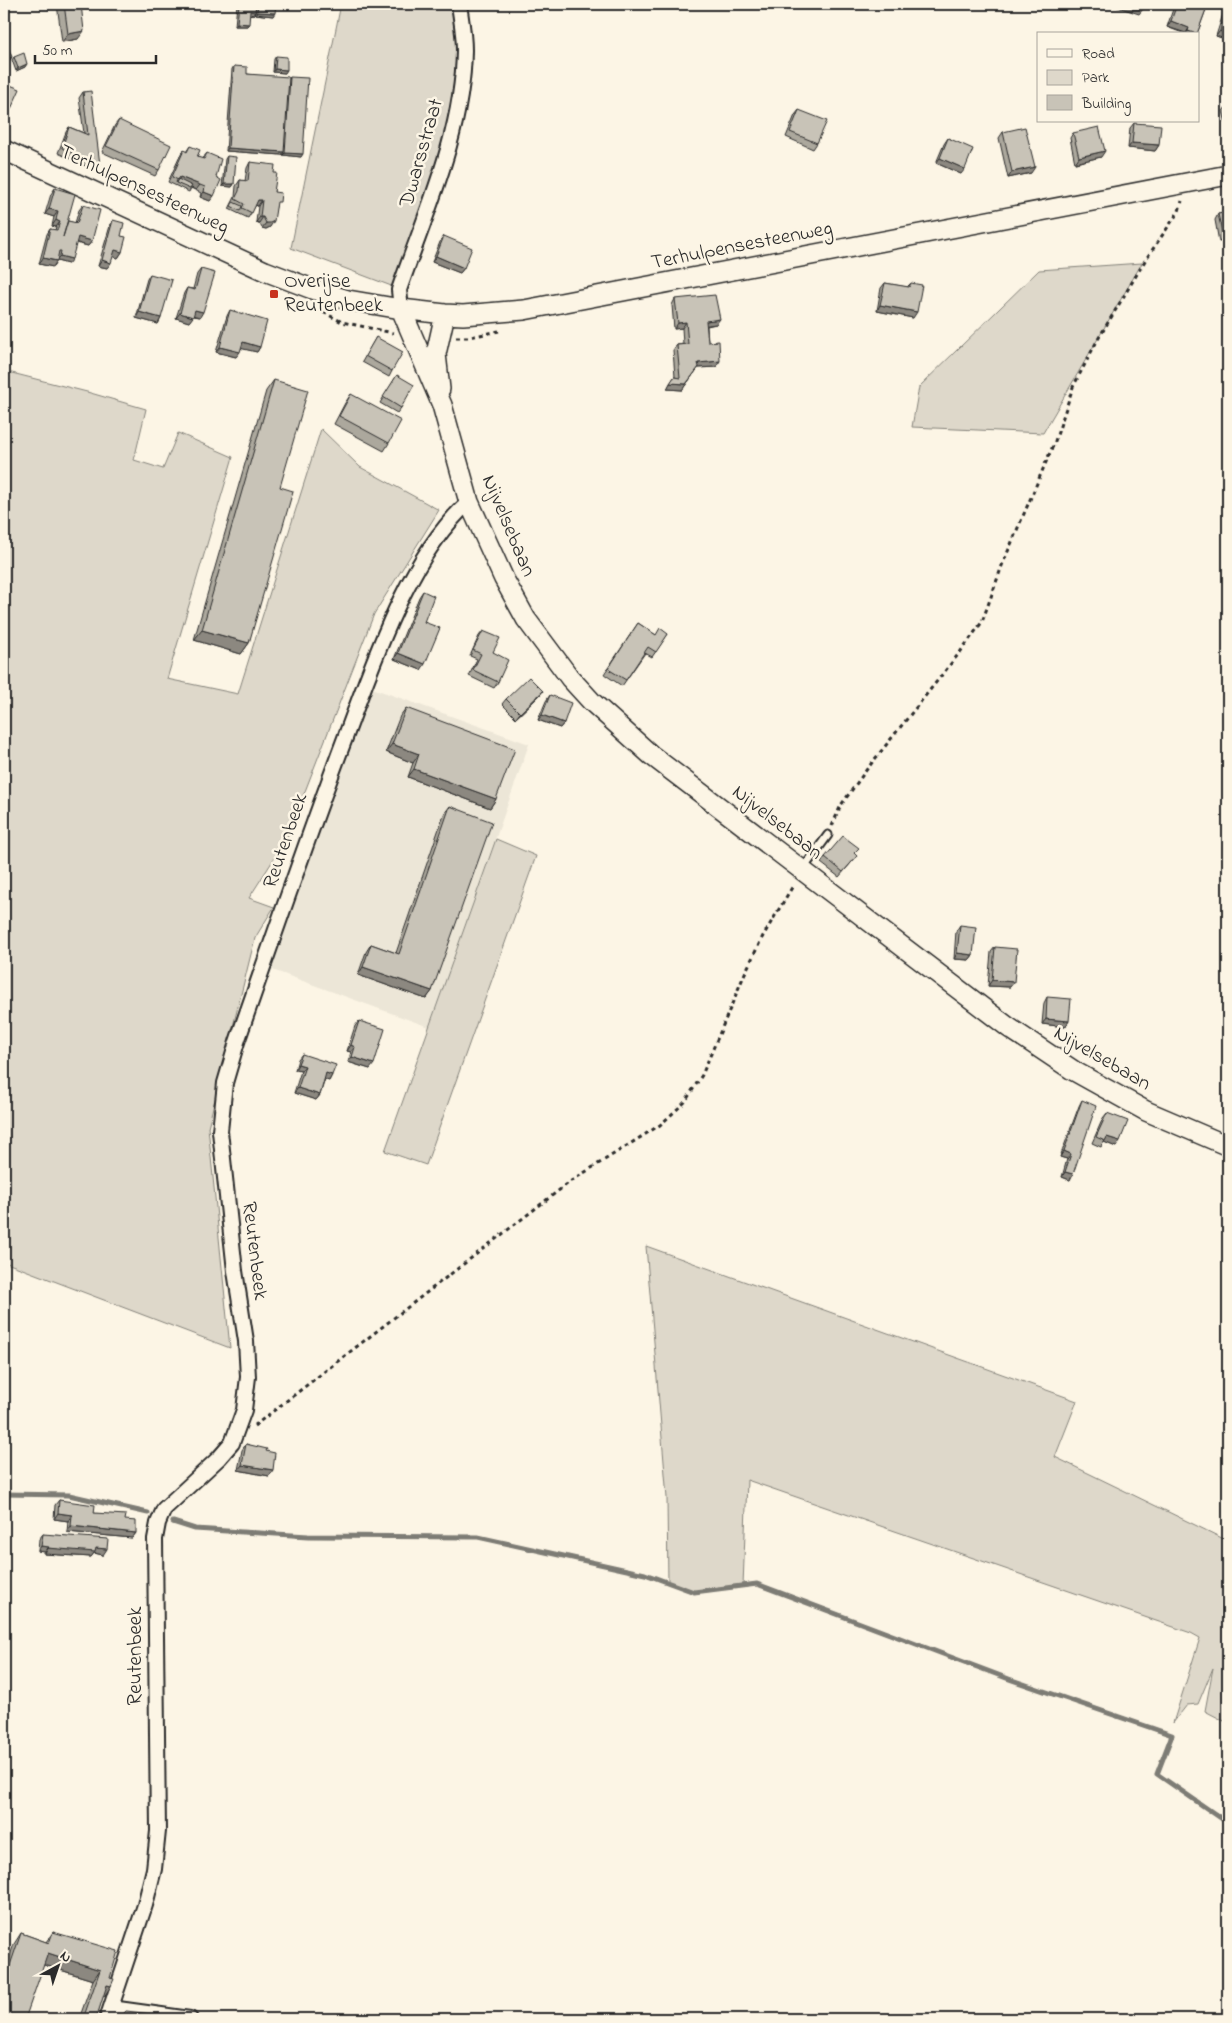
<svg xmlns="http://www.w3.org/2000/svg" width="1232" height="2023" font-family="'Indie Flower',sans-serif">
<rect width="100%" height="100%" fill="#fcf5e5"/>
<filter id="ink" filterUnits="userSpaceOnUse"><feTurbulence type="fractalNoise" baseFrequency=".02" numOctaves="2"/><feDisplacementMap in="SourceGraphic" scale="10" xChannelSelector="R" yChannelSelector="G"/><feConvolveMatrix kernelMatrix="1 2 1 2 8 2 1 2 1" color-interpolation-filters="sRGB"/></filter>
<g filter="url(#ink)">
<path fill="#ece6d7" d="M372,688L529,744L429,1027L270,969L333,790Z"/>
<path fill="#ded8ca" stroke="#84827a" d="M341,4H456C457,25 459,47 458,68C453,141 418,219 394,287L291,248Z
M1142,263L1043,433L912,427L919,387L1039,270Z
M4,371L87,392L146,409L134,460L163,469L178,433L233,457L167,679L238,694L321,429L360,467L439,510L374,614L286,840L249,898L274,907L255,938L208,1127L230,1348L4,1262Z
M496,839L536,856L426,1165L385,1151Z
M646,1246L1077,1401L1055,1457L1228,1541V1723L1205,1711L1213,1668L1198,1704L1187,1705L1173,1723L1200,1638L1191,1633L747,1480L743,1586L694,1592L668,1583L667,1498Z"/>
<g fill="none" stroke-linecap="round" stroke-linejoin="round">
<path stroke="#7d7b74" stroke-width="5" d="M4,1494L69,1495L148,1513
M173,1522L195,1529L308,1536L478,1537L645,1574L694,1592L757,1584L1009,1679L1172,1735L1157,1774L1228,1823"/>
<g stroke="#2b2b2b" stroke-width="11">
<path id="lane" d="M803,869L828,835"/>
</g>
<g stroke="#2b2b2b" stroke-width="18">
<path id="street" d="M401,309L399,290C426,212 463,133 464,50C464,34 461,19 459,4
M111,2008L190,2019
M107,2019L145,1905L154,1869L158,1831L155,1539L158,1523L164,1509L219,1458L232,1443L244,1410L248,1377L246,1341L235,1271L220,1131L225,1083L237,1042C272,941 307,839 345,738C373,663 408,556 469,502"/>
</g>
<g stroke="#2b2b2b" stroke-width="22">
<path id="secondary" d="M4,150L265,271L315,290L348,300L401,309L445,314L463,315L524,310L1228,175
M401,309L442,405L469,502L504,579L526,619L570,678L592,702L651,755L1008,1027L1074,1071L1146,1111L1228,1146
M440,389L436,354L445,314"/>
</g>
<path stroke="#2b2b2b" stroke-width="3" stroke-dasharray="4 4" stroke-linecap="butt" d="M323,312L342,322L393,333
M456,337H470L499,331
M832,826L841,805L867,769L961,651L982,622L1003,563L1055,441L1073,387L1097,341L1146,259L1179,211L1182,201
M254,1426L571,1181L660,1125L685,1102L702,1075L745,973L763,936L794,884"/>
<use href="#lane" stroke="#fcf5e5" stroke-width="7"/>
<use href="#street" stroke="#fcf5e5" stroke-width="14"/>
<use href="#secondary" stroke="#fcf5e5" stroke-width="19"/>
</g>
<path fill="#aca89d" stroke="#2b2b2b" d="M57,4H81L78,39L62,42Z
M237,4H256L253,15L250,14L247,26H235Z
M256,4H276L273,16L255,14Z
M1177,4L1189,8L1190,4H1208L1197,34H1185L1167,27L1173,9Z
M1227,8L1228,40L1216,36L1223,14Z
M276,56L285,73L273,72L274,59Z
M14,57L25,67L16,71L12,60Z
M234,66L247,74L289,80L290,77L301,157L283,155V153L282,155L226,151L232,69Z
M83,92L100,165L96,171L58,153L66,132L69,127L84,133L79,98Z
M1228,105V132L1223,111L1227,106Z
M799,110L817,143L813,149L786,137L795,115Z
M119,120L159,170L155,176L102,152L115,125Z
M1134,123L1159,145L1155,151L1128,148L1130,128Z
M1003,132L1031,173L1008,178L999,138Z
M1073,133L1101,157L1075,163L1070,138Z
M948,138L961,174L936,163L944,144Z
M190,146L197,157L202,159L207,153L216,177L210,201L200,197L201,193L191,188L189,192L168,182L180,156L184,150L186,152Z
M227,156L234,184L232,187L222,186L225,159Z
M250,162L274,173V192L276,207L270,227L266,229L262,228L259,223L256,222L258,206L256,205L248,218L229,209L235,197L236,186L240,180L245,181L247,168Z
M55,188L66,224L68,221L75,223L79,210L83,205L92,241L88,246L76,243L68,264L57,261L53,267L39,264L47,234L50,229L55,230L56,227L52,226L54,217L45,214L51,194Z
M1228,212V247L1224,248L1222,241L1219,242L1215,220L1218,214Z
M113,220L121,236L122,252L118,258L113,256L107,268L98,266L110,226Z
M444,236L464,268L460,273L432,262L440,242Z
M201,269L200,317L193,316L189,322L176,318L184,293L187,288L193,289L197,274Z
M150,274L161,318L158,324L136,318L147,279Z
M885,283L907,287L911,283L913,318L877,311L881,288Z
M675,299L716,324L707,326L708,342L716,367L698,368L682,390L667,389L674,377H675L673,350L677,345L683,344L682,328L674,329L672,305Z
M230,310L260,347L257,352L241,348L236,357L216,352L227,316Z
M376,337L392,371L389,377L362,362Z
M397,375L401,408L397,413L380,403Z
M274,380L280,487L249,643L241,654L194,640L266,391Z
M351,394L389,443L384,451L334,424L345,403Z
M423,591L424,622L421,670L394,659L419,597Z
M638,623L656,635L668,634L652,657L645,653L622,686L604,674Z
M483,631L493,652L498,682L494,688L469,676L477,659L470,656L479,636Z
M543,691L539,696L516,718L502,704L506,699Z
M550,695L564,723L560,728L538,720L546,701Z
M406,708L496,799L490,808L408,777L413,763L386,752L400,716Z
M450,806L432,991L426,999L358,975L366,952L371,944L396,953L444,814Z
M854,854L857,856L839,877L821,863L825,857Z
M960,925L973,955L969,960L954,959L956,931Z
M995,947L1010,987L988,986L991,952Z
M1047,997L1069,1021L1065,1027L1042,1024L1044,1003Z
M359,1021L370,1069L348,1062L351,1052L347,1051L355,1026Z
M302,1054L332,1075L329,1081L325,1079L320,1095L316,1100L294,1093L301,1071L295,1070L298,1059Z
M1082,1100L1070,1180L1062,1177L1067,1159L1060,1157L1079,1106Z
M1107,1113L1116,1147L1104,1142L1101,1147L1092,1143L1103,1118Z
M246,1444L266,1451L269,1476L238,1470L242,1450Z
M59,1500L94,1513L125,1520L136,1533L132,1538L67,1532L68,1521L54,1519L55,1505Z
M43,1534L103,1555L94,1553L91,1557L45,1554V1552L38,1551L39,1539Z
M53,1932L110,1978L111,1986L103,1996L96,2019H79L93,1980L44,1965L4,2019V1973L14,1944L21,1933L46,1942Z"/>
<path fill="#8c8880" stroke="#2b2b2b" d="M305,4H332L330,7L304,5Z
M1109,4H1129L1143,9L1139,14Z
M250,11L255,12L253,15L248,14Z
M257,12L275,13L273,16L255,14Z
M1171,21L1189,28L1186,33L1167,27Z
M237,23L249,24L247,26H235Z
M84,31L78,39L62,42L68,34Z
M1188,31L1197,34H1186Z
M1220,31L1228,34V40L1216,36Z
M12,57L10,60L4,62V60Z
M27,64L25,67L16,71L18,68Z
M275,69L287,70L285,73L273,72Z
M1132,143L1159,145L1155,151L1128,148Z
M228,148L284,152L282,155L226,151Z
M1105,151L1101,157L1075,163L1079,157Z
M285,153L303,154L301,157L283,155Z
M940,158L965,169L961,174L936,163Z
M1035,167L1031,173L1008,178L1012,172Z
M180,177L200,185L196,190L176,182Z
M224,184H234L232,187L222,186Z
M204,192L214,196L210,201L200,197Z
M258,200H262L258,206L255,205Z
M49,209L58,211L54,217L45,214Z
M260,217H263L259,223L256,222Z
M56,220L60,222L56,227L52,226Z
M274,221L270,227L266,229L262,228L266,223Z
M1223,236H1226L1222,241L1219,242Z
M78,237L92,241L88,246L74,242Z
M1227,242H1228V247L1224,248Z
M115,250L122,252L118,258L111,256Z
M60,256L72,259L68,264L57,261L53,267L39,264L43,258L56,261Z
M436,256L464,268L460,273L432,262Z
M102,260L111,263L107,268L98,266Z
M880,305L917,312L913,318L877,311Z
M195,310L203,312L200,317L191,315Z
M139,312L161,318L158,324L136,318Z
M180,313L193,317L189,322L176,318Z
M720,319L716,324L702,326L706,321Z
M686,322L682,328L674,329L678,323Z
M243,342L260,347L257,352L239,348Z
M220,347L240,352L236,357L216,352Z
M720,361L716,367L698,368L682,390L667,389L670,383L686,384L698,363Z
M202,630L249,643L241,654L194,640Z
M398,653L425,664L421,670L394,659Z
M543,691L539,696L516,718L520,713Z
M542,715L564,723L560,728L538,720Z
M392,744L419,754L413,763L386,752Z
M414,769L496,799L490,808L408,777Z
M957,953L973,955L969,960L954,959Z
M363,967L432,991L426,999L358,975Z
M992,980L1014,982L1010,987L988,986Z
M1046,1019L1069,1021L1065,1027L1042,1024Z
M351,1045L355,1047L351,1052L347,1051Z
M352,1057L374,1064L370,1069L348,1062Z
M298,1064L305,1066L301,1071L295,1070Z
M326,1073L332,1075L329,1081L323,1079Z
M298,1088L320,1095L316,1100L294,1093Z
M1107,1137L1120,1141L1116,1147L1104,1142Z
M1064,1151L1071,1154L1067,1159L1060,1157Z
M1065,1172L1073,1174L1070,1180L1062,1177Z
M242,1465L273,1470L269,1476L238,1470Z
M58,1513L72,1515L68,1521L54,1519Z
M71,1526L136,1533L132,1538L67,1532Z
M41,1546L49,1547L45,1552L38,1551Z
M48,1548H96L107,1549L103,1555L94,1553L91,1557L45,1554Z
M48,1953L100,1970L93,1980L41,1964Z
M107,1985L111,1986L104,1997L100,1995Z
M4,2014L21,2019H4Z"/>
<path fill="#c8c3b7" stroke="#2b2b2b" d="M64,4H81L84,31L68,34Z
M239,4H256L255,12L250,11L249,24L237,23Z
M258,4H276L275,13L257,12Z
M1129,4H1145L1143,9Z
M1177,4L1190,8L1192,4H1208L1197,34L1188,31L1189,28L1171,21Z
M1227,8L1228,9V34L1220,31Z
M5,40L12,57L4,60V41Z
M24,53L27,64L18,68L14,57Z
M276,56L287,57V70L275,69Z
M234,66L247,67V74L289,77L284,152L228,148Z
M290,77L308,78L303,154L285,153Z
M5,83L20,89L5,122H4V85Z
M91,91L100,165L62,148L69,127L88,135L83,92Z
M799,110L827,121L817,143L790,132Z
M119,120L171,145L159,170L106,146Z
M1134,123L1161,125L1159,145L1132,143Z
M1025,127L1035,167L1012,172L1003,132Z
M1099,127L1105,151L1079,157L1073,133Z
M948,138L973,149L965,169L940,158Z
M190,146L200,150L197,157L204,159L207,153L221,159L216,177L221,180L214,196L204,192L205,187L180,177L178,180L172,177L184,150L187,152Z
M227,156L236,157L234,184H224Z
M250,162L275,165L274,173H277L274,192L281,193L280,202H277L274,221L270,223H266L263,217H260L262,200H258L252,213L242,208L244,204L235,199L239,191L240,180L248,181Z
M178,179L192,186L190,189L176,183Z
M4,182L8,183L4,199Z
M55,188L75,194L63,237L68,221L77,223L83,205L100,210L92,241L78,237L72,259L60,256L61,251H59L57,261L43,258L50,229L57,230L60,222L56,220L58,211L49,209Z
M233,202L242,206L240,211L231,206Z
M1228,212V242H1227L1226,236H1223L1218,214Z
M113,220L124,223L121,236L126,237L122,252L115,250L111,263L102,260Z
M444,236L472,248L464,268L436,256Z
M201,269L215,273L203,312L195,310L193,317L180,313L187,288L195,290Z
M150,274L172,280L161,318L139,312Z
M885,283L909,287L911,283L922,285L917,312L880,305Z
M715,295L720,319L706,321L708,342L719,341L720,361L698,363L699,367L686,384L670,383L674,377L680,378L677,345L688,344L686,322L678,323L675,299Z
M230,310L267,321L260,347L243,342L240,352L220,347Z
M376,337L403,352L392,371L365,356Z
M397,375L414,385L401,408L383,397Z
M274,380L308,390L280,487L293,491L249,643L202,630Z
M351,394L401,421L389,443L339,416Z
M423,591L434,596L424,622L440,628L425,664L398,653Z
M638,623L656,635L660,628L668,634L656,652L648,647L626,680L608,669Z
M483,631L500,638L493,652L508,660L498,682L473,670L481,654L473,650Z
M529,677L543,691L520,713L506,699Z
M550,695L571,703L564,723L542,715Z
M406,708L515,749L496,799L414,769L419,754L392,744Z
M450,806L492,822L432,991L363,967L371,944L399,954Z
M843,836L859,848L854,853L857,856L843,872L825,857Z
M960,925L976,927L973,955L957,953Z
M995,947L1017,949L1014,982L992,980Z
M1047,997L1071,999L1069,1021L1046,1019Z
M359,1021L385,1029L374,1064L352,1057L355,1047L351,1045Z
M302,1054L336,1065L332,1075L326,1073L320,1095L298,1088L305,1066L298,1064Z
M1082,1100L1096,1106L1073,1174L1065,1172L1071,1154L1064,1151Z
M1107,1113L1128,1121L1120,1141L1107,1137L1105,1141L1096,1137Z
M246,1444L267,1449L266,1451L275,1453L273,1470L242,1465Z
M59,1500L95,1505L94,1513L126,1515L125,1520L136,1521V1533L71,1526L72,1515L58,1513Z
M43,1534L108,1539L107,1549L96,1548L95,1552L48,1548L49,1547L41,1546Z
M53,1932L118,1951L110,1978L114,1979L111,1986L107,1985L96,2019H83L100,1970L48,1953L25,2019H21L4,2014V2004L5,2001L4,2000V1983L21,1933L49,1943Z
M126,2011L152,2014L151,2019H121L123,2014Z"/>
</g>
<rect fill="#c8321e" stroke="#fcf5e5" stroke-width="2" x="269" y="289" width="10" height="10" rx="2.5"/>
<g text-anchor="middle" dominant-baseline="central" stroke-width="5" stroke-linejoin="round" paint-order="stroke">
<g font-size="21" fill="#2b2b2b" stroke="#fcf5e5">
<text transform="translate(422 153) rotate(-74)">Dwarsstraat</text>
<text transform="translate(144 190) rotate(25)">Terhulpensesteenweg</text>
<text transform="translate(742 246) rotate(-11)">Terhulpensesteenweg</text>
<text transform="translate(508 526) rotate(67)">Nijvelsebaan</text>
<text transform="translate(777 823) rotate(38)">Nijvelsebaan</text>
<text transform="translate(286 841) rotate(-71)">Reutenbeek</text>
<text transform="translate(1102 1059) rotate(30)">Nijvelsebaan</text>
<text transform="translate(254 1251) rotate(83)">Reutenbeek</text>
<text transform="translate(136 1656) rotate(-90)">Reutenbeek</text>
</g>
<g font-size="21" fill="#2b2b2b" stroke="#fcf5e5" text-anchor="start">
<text x="284" y="282">Overijse<tspan x="284" dy="24">Reutenbeek</tspan></text>
</g>
</g>
<rect width="1232" height="2023" fill="none" stroke="#fcf5e5" stroke-width="20"/>
<rect x="10" y="10" width="1212" height="2003" fill="none" stroke="#2b2b2b" stroke-width="2" filter="url(#ink)"/>
<rect x="1037" y="32" width="162" height="90" fill="#fcf5e5" stroke="#a8a49b"/>
<rect x="1047" y="49" width="25" height="8" fill="#fcf5e5" stroke="#a8a49b"/>
<text x="1082" y="58" font-size="15" fill="#2b2b2b">Road</text>
<rect x="1047" y="70" width="25" height="15" fill="#ded8ca" stroke="#a8a49b"/>
<text x="1082" y="82" font-size="15" fill="#2b2b2b">Park</text>
<rect x="1047" y="95" width="25" height="15" fill="#c8c3b7" stroke="#a8a49b"/>
<text x="1082" y="108" font-size="15" fill="#2b2b2b">Building</text>
<g transform="translate(58 1966) rotate(40)" stroke="#fcf5e5" stroke-width="4" paint-order="stroke">
<path d="M0-4L9 19L0 12L-9 19Z" fill="#2b2b2b"/>
<text y="-8" font-size="14" font-weight="bold" text-anchor="middle" fill="#2b2b2b">N</text>
</g>
<path d="M35 55v8h121v-8" fill="none" stroke="#2b2b2b" stroke-width="2.5"/>
<text x="42" y="55" font-size="15" fill="#2b2b2b" stroke="#fcf5e5" stroke-width="4" paint-order="stroke">50 m</text>
</svg>
